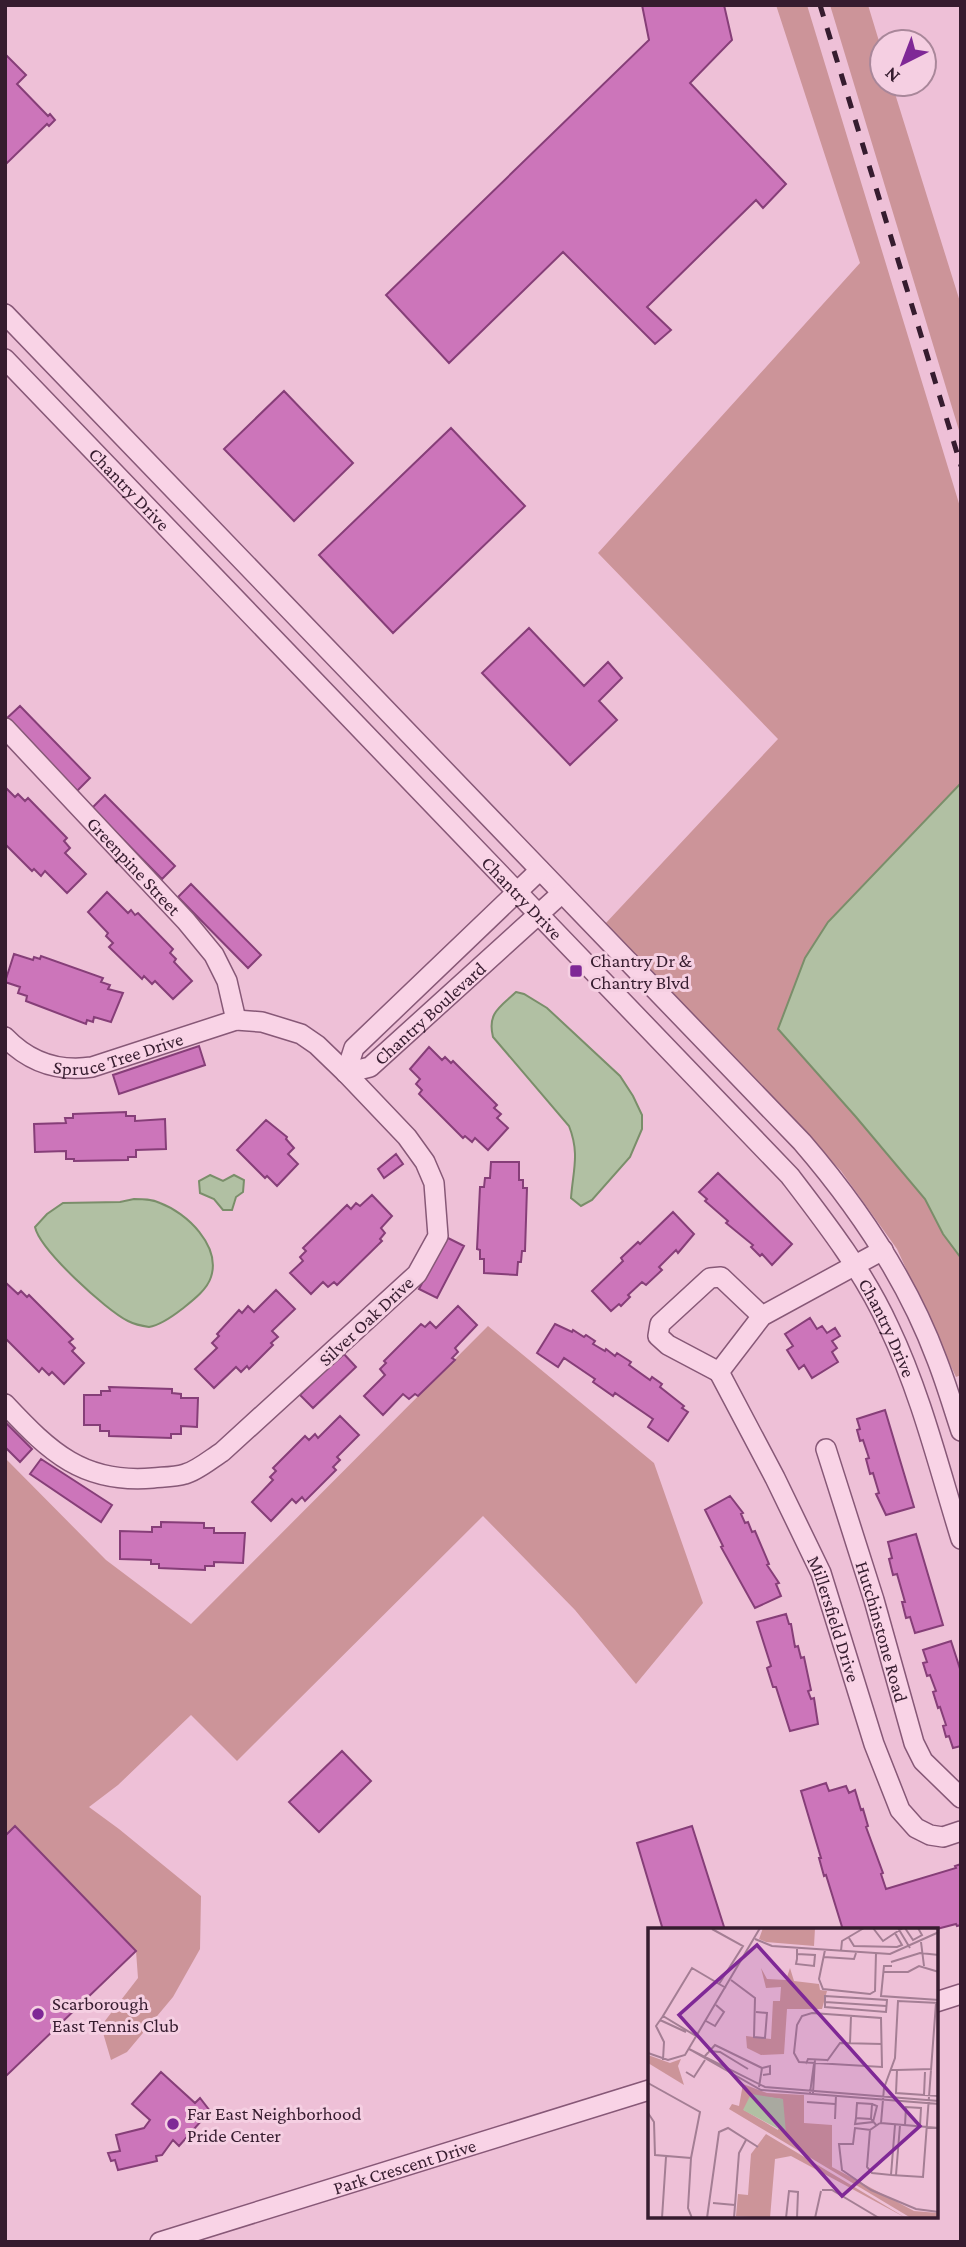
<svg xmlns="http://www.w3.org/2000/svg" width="966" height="2247" font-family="'Crimson Pro',serif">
<rect width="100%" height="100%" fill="#eec0d7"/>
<path fill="#cc9499" d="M776,5H807L961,510V783L828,922L856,1117L925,1199L943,1234L961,1258V1375L956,1377L897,1249L841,1171L605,924L778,739L598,553L860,263Z
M830,5H868L882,51V84H892L961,305V437Z
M488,1326L654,1463L703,1603L636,1684L575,1610L483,1516L237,1761L191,1715L118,1785L89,1807L119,1829L201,1896L200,1949L173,1997L127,2052L111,2060L101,2026L138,1978L136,1951L16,1827L5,1836V1458L106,1560L191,1624Z"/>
<path fill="#b1c0a3" stroke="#7a8e6a" stroke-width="2" d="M961,783V1258L943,1234L925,1199L856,1117L778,1029L805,958L828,922Z
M516,992L524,994L547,1008L620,1076L633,1096L642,1115V1129L630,1157L592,1200L581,1206L571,1198C573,1170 580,1154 569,1126L493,1037C487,1013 500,1007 516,992Z
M210,1175L223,1181L234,1175L244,1180L243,1192L236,1197L232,1210H223L214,1199L200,1193L199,1181Z
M134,1199C143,1199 152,1199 160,1203C187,1213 221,1246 211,1277C207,1290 192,1301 182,1309C173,1316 161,1325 149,1327C142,1326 134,1324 128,1321C106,1310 40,1250 35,1227L47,1214L63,1203L120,1202Z"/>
<path fill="#cc75ba" stroke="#863e78" stroke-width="2" d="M642,5H724L732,40L690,83L786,184L763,208L756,200L647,307L671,330L655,344L563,252L449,363L386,295L649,40Z
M5,54L26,75L17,84L48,116L50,114L55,120L49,126L47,124L5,165Z
M284,391L353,463L294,521L224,449Z
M451,428L525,506L393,633L319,555Z
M529,628L584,686L608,662L622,678L599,701L617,720L570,765L482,673Z
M20,706L90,778L77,791L6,719Z
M5,787L15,797L18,794L25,801L28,798L67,838L64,841L70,848L65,853L86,874L67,893L45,871L41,876L34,869L32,871L5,844Z
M105,795L175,866L162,879L92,808Z
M191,884L261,955L248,968L178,897Z
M107,892L128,913L131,910L135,915L138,913L173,949L170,953L176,959L174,962L192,981L173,999L155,981L152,984L144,976L142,979L109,947L113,943L106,936L108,933L88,912Z
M14,954L33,960L34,957L40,959L41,956L103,978L101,982L110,985L108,989L123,993L111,1022L94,1017L93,1022L87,1020L86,1024L26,1001L27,996L18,993L20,987L5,982Z
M199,1046L205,1065L119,1094L113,1075Z
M429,1047L442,1060L445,1057L451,1063L453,1061L497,1105L494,1108L501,1114L497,1118L508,1128L488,1150L475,1138L472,1142L465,1136L463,1138L419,1094L422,1090L416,1084L420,1079L410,1069Z
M126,1112V1116H135V1121L165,1119L166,1149L136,1150V1157H128V1160L74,1161V1159H66V1151L35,1152L34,1124L66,1123L65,1118H73V1114Z
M266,1120L287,1137L286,1139L294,1148L288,1154L298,1164L277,1186L267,1176L265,1178L237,1150Z
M396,1154L403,1164L384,1178L378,1169Z
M491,1162H519V1180H523V1188H527L525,1251H522L521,1262H518L517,1275L484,1273V1259H480V1250L477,1249L480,1187H484L485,1178H490Z
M718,1173L792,1244L772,1265L762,1254L760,1256L751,1247L753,1245L726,1223L728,1221L705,1201L707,1199L699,1192Z
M372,1195L392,1216L381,1228L385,1233L380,1239L382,1241L337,1285L334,1282L328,1287L323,1282L311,1294L290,1273L303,1261L300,1257L306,1251L303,1248L347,1205L351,1209L356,1203L360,1206Z
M673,1212L694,1234L678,1253L676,1250L659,1267L662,1270L646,1285L642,1282L628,1295L630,1297L621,1306L619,1304L611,1311L592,1291L623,1261L621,1258L638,1242L640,1244Z
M446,1237L464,1246L437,1298L419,1289Z
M5,1282L18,1294L21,1291L27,1297L29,1295L73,1339L69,1342L75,1348L72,1351L84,1363L64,1384L52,1372L49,1375L42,1368L39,1372L5,1338Z
M276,1290L295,1309L272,1331L278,1337L271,1343L273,1345L249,1369L247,1366L241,1372L236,1367L214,1388L195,1369L217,1348L212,1343L219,1336L217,1334L239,1310L242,1313L248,1306L254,1312Z
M458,1306L477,1325L455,1348L458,1352L452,1358L455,1360L418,1396L415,1394L409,1399L403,1394L383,1415L364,1396L385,1375L380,1369L386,1363L384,1361L421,1324L425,1327L430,1322L436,1328Z
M810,1318L817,1329L822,1326L827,1333L835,1328L840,1336L832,1341L837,1348L832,1352L838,1362L812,1378L804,1365L799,1369L787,1350L793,1346L785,1334Z
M555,1324L572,1332L573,1330L584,1337L586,1335L595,1341L593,1344L605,1351L606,1349L615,1356L617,1353L631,1362L629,1365L650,1380L652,1377L662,1384L660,1387L684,1406L682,1408L688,1412L668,1441L648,1427L653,1419L615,1393L613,1396L593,1382L595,1379L564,1358L558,1367L537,1353Z
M343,1353L356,1367L313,1408L300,1395Z
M109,1387L172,1389V1393L181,1394V1398H198L197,1427L181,1426V1434H171V1438L109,1436V1431H100V1425H84V1395H101V1391H110Z
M885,1410L914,1507L886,1515L876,1494L879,1493L873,1473L870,1474L866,1459L869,1458L863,1440L860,1441L857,1430L860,1429L857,1419Z
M340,1416L359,1435L337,1457L340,1460L333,1467L336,1470L305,1501L302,1497L296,1503L292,1499L271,1521L252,1502L273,1480L270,1477L276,1471L273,1468L305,1436L309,1440L315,1434L318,1438Z
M5,1422L32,1449L20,1462L5,1447Z
M41,1459L112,1505L101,1522L30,1474Z
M730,1496L743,1513L741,1514L745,1523L748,1522L752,1532L755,1531L769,1564L767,1565L779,1583L776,1584L781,1596L755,1608L721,1547L723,1546L705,1510Z
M161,1522L204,1523V1528H214V1533H245L243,1563L214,1562V1566H205V1570L159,1568V1564H151V1560L120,1559V1531L152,1532V1527H161Z
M916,1534L943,1625L915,1633L910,1617L906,1618L902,1602H905L897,1574L893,1575L889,1559L892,1558L888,1542Z
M786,1614L789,1624H791L795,1647L798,1646L801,1658L804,1657L811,1690L808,1691L811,1699L814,1698L818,1724L790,1731L776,1687H773L767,1668L771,1666L757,1622Z
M951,1641L961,1672V1746L953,1748L949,1736L946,1737L943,1726L946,1725L940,1707L938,1708L933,1692L936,1691L930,1675L927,1676L923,1663L927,1662L923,1650Z
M342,1751L371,1781L319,1832L289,1802Z
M826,1783L829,1791L846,1786L849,1793L855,1790L861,1810L863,1809L868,1826L866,1827L883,1873L881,1874L886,1889L956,1868L955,1866L961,1864V1925L957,1926L956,1924L933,1930H843L826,1875L824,1876L819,1858H821L801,1791Z
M15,1826L136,1951L5,2077V1836Z
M692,1826L725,1930H663L637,1843Z
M161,2072L195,2103L200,2098L210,2111L179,2146L173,2140L162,2155L156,2156L157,2161L118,2170L115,2160L111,2161L108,2153L120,2151L116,2135L144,2128L150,2120L132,2104Z"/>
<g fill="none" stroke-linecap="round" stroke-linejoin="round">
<g stroke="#875877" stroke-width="22">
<g id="minor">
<path d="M5,314L802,1142C858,1207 907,1279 937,1360C946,1383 953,1407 961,1431"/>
<path id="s1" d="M5,359L790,1176C826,1223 864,1272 889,1327C921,1394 939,1468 961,1539"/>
<path id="s2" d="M5,728L186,921L214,955L227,981L236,1020"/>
<path id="s3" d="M5,1037C29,1062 58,1072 92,1067L236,1020L262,1022L301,1034L317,1045L346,1073L407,1137L425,1162L434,1183L438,1236L417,1274L222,1452C211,1459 197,1471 185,1474C175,1477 163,1477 153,1478C83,1484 50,1452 5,1404"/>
<path d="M346,1073L354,1048L540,870"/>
<path id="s4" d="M346,1073L370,1067L562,893"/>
<path d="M762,1316L721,1277L710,1278L660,1324L658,1336L668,1345L719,1372L762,1316L883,1250"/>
<path id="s5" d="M719,1372L775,1478L821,1573L874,1744L900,1810L916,1828L930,1835L943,1837L961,1831"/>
<path id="s6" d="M826,1449L874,1600L914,1743L923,1761L961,1798"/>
<path d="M936,2002L961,1994"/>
<path id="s7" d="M160,2242L649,2090"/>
</g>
</g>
<use href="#minor" stroke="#f9d3e6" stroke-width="19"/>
<path stroke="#361c2f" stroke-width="5" stroke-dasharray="12 12" stroke-linecap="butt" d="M820,5L961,466"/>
</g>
<g fill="#7f2896" stroke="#f5cfe2" stroke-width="2.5">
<rect x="569" y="964" width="14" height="14" rx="3.5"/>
<circle cx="38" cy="2014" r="7"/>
<circle cx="173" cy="2124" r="7"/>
</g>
<g text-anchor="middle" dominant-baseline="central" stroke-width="6" stroke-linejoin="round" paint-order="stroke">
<g font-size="19" fill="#361c2f" stroke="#f5cfe2">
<text stroke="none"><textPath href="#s1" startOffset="180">Chantry Drive</textPath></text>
<text stroke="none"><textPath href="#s2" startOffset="189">Greenpine Street</textPath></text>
<text stroke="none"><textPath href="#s1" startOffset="747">Chantry Drive</textPath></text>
<text stroke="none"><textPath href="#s4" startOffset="105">Chantry Boulevard</textPath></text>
<text stroke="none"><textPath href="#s3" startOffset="124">Spruce Tree Drive</textPath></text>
<text transform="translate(366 1321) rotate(-43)">Silver Oak Drive</text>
<text stroke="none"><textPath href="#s1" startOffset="1314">Chantry Drive</textPath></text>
<text stroke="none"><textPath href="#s5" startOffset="273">Millersfield Drive</textPath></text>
<text stroke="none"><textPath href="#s6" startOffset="191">Hutchinstone Road</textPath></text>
<text stroke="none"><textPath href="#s7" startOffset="256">Park Crescent Drive</textPath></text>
</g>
<g font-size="19" fill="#361c2f" stroke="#f5cfe2" text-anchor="start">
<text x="590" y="960">Chantry Dr &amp;<tspan x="590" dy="22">Chantry Blvd</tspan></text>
<text x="52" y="2003">Scarborough<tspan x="52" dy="22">East Tennis Club</tspan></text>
<text x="187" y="2113">Far East Neighborhood<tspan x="187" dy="22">Pride Center</tspan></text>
</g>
</g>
<g transform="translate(648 1928)">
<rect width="290" height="290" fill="#eec0d7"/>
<path d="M115,0H167L166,18L118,14L111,11ZM113,40L119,51L138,52L142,40L146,53L171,56L172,62L179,63L174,81H139L136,126L113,127L99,120L98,108L123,111L125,73H132L133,59L118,60ZM0,127L22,135L33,131L30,138L36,157L0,135ZM95,156L119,165L156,167V195L184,197V239L266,283L290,285V290H263L81,181L84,176L91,178ZM110,168L134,171L130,202L96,182ZM118,206L258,290L143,228L127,231L122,290L88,288L90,266L100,267L103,226Z" fill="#cc9499" fill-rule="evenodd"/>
<path d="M103,166L135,171L138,205L95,182Z" fill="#b1c0a3"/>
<path fill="none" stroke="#a47e94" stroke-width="2" d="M225,0L235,13L247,5M250,0L262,20M257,0L265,12L274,7L270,0M64,1L95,18L71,56M201,10L206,18L249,19L254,17L247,5L255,0M107,11L124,18L242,26L291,4M273,14L276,38M177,22L171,51L175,61L222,66L227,63L228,25M193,23L194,13L216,0M149,26L167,27L166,38L148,36L149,31V20M176,29L206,31L208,25M243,34L272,25L291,27M244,38H236L233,68L291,72M235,44H260L271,38L291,44M83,52L107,70L106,109L117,110L119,85L108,84M177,68L239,72L238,84L177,79ZM177,74L238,78M291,75L250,73L247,130L236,160L233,195L291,200M164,85L233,90L234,139L151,134L146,125L149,97L154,88ZM12,92L38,104M58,93L67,98L76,84L68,77M48,108L15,88L44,40L78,60M202,115L203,88M41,121L113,162L291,176M41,121L117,159L291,173M60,123L72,124L100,141M0,125L20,132L37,127L112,0M57,128L67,117L114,140M15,132L16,114L8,98L15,88M179,133L192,115L234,116M158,136L160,131L179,132M242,142H249L248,165L291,168M249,142L284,141M38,144L46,149L57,132M0,155L52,184L43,230L40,280L44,290M111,159L114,140L122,138V146L115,147M162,165L166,136M165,165L167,131M276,167L277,144M159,174L187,176M0,185L6,194L7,227L43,230M208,190L207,196L225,194L229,178L224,176M187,191L188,167M223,191L208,190L209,175L224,176L223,191L229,198M232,195L222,202L219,239L224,245L243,247L247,197M257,197L258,179L273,180L272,198M223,202L207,200L205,216H191L194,242L223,262L268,281L291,284M243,247L275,249L288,75M248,247L252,197M174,262H184L231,290M65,275L87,277M14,290L18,229M59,290L71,204L80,200L110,219M86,290L91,225L98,212M138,290L141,263L150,264L149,290M167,290L173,263"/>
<path fill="#7f2896" fill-opacity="0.15" stroke="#7f2896" stroke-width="3.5" d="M109,17L272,198L194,268L31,87Z"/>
<rect width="290" height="290" fill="none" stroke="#361c2f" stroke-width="3.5"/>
</g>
<rect width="966" height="2247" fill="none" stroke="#361c2f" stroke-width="14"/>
<g transform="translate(903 63) rotate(222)"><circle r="33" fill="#f5cfe2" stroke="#a9879a" stroke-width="2"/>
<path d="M0-5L12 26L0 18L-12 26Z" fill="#7f2896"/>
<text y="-10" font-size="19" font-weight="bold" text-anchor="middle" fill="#361c2f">N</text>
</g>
</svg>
